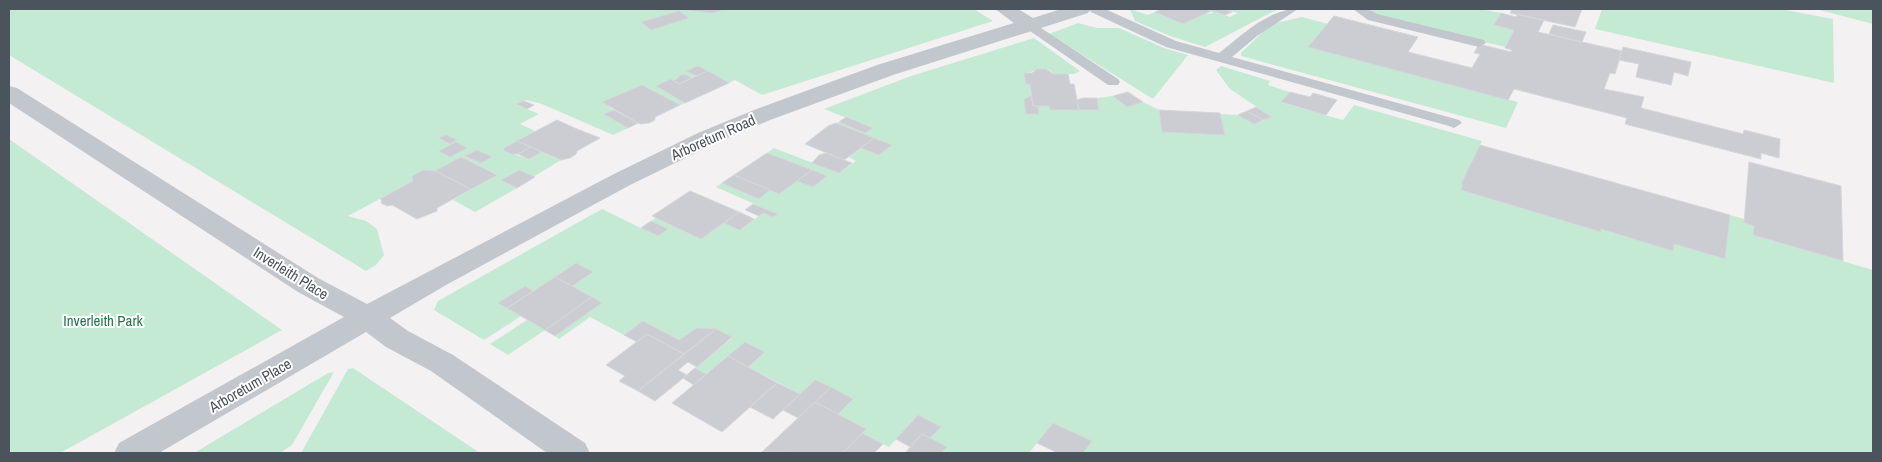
<svg xmlns="http://www.w3.org/2000/svg" width="1882" height="462" font-family="'Archivo Narrow',sans-serif">
<rect width="100%" height="100%" fill="#f3f1f1"/>
<path fill="#c5ead4" d="M9,9H974L993,21L762,95L735,80L729,83L698,66L686,71L696,76L691,78L681,75L674,81L671,79L656,86L685,103L680,105L642,85L602,102L614,110L605,114L628,128L613,135L542,104L526,100L517,105L539,114L520,124L535,131L505,148L504,151L529,159L542,152L561,160L533,177L519,170L502,179L517,188L475,212L453,200L496,174L461,157L434,172L423,170L412,176L413,181L348,216L366,221L377,229L384,255L376,265L366,271L9,55Z
M1130,9L1148,15L1155,12L1183,24L1205,14L1214,13L1209,11L1211,10L1230,17L1238,13L1223,9H1278L1205,47L1170,36L1135,21Z
M1368,9H1480L1501,13L1495,25L1514,30L1505,47L1378,16Z
M1602,9H1780L1833,19L1834,83L1595,29Z
M1816,9H1873V24Z
M1302,17L1328,24L1308,47L1518,102L1506,128L1241,56V53L1271,24Z
M1078,23L1097,28H1119L1164,48L1188,55L1153,99L1049,34Z
M1034,38L1080,71L1074,74H1053C1045,63 1034,73 1025,73L1026,84H1030L1031,96L1025,99L1027,114H1039L1038,106H1049L1050,110H1099L1097,98L1113,96L1127,107L1143,102L1159,110L1162,131L1225,135L1220,114L1238,115L1254,124L1272,117L1230,89L1216,70L1221,66L1270,81L1268,85L1290,92L1282,103L1343,120L1354,105L1482,141L1461,184L1463,185L1461,190L1600,232L1601,229L1673,251L1674,244L1724,259L1730,215L1744,219V223L1754,226L1753,235L1873,270V453H1083L1092,441L1053,423L1029,453H941L946,448L930,438L941,427L918,415L889,447L862,433L866,429L838,414L852,399L815,380L800,394L748,367L765,352L745,342L706,374L695,368L732,338C708,325 701,323 679,340L643,321L624,335L590,317L559,339L555,336L602,303L572,286L592,273L576,264L533,291L525,286L499,303L521,316L484,340L434,310L438,301L602,209L657,236L668,229L651,221L656,218L701,239L724,223L740,230L763,213L773,217L777,214L716,187L722,183L759,199L770,190L779,194L797,181L813,187L827,176L767,153L774,148L839,173L856,161L849,157L861,148L879,155L892,145L836,123L839,122L865,133L872,128L824,109L911,76Z
M9,139L282,330L60,453H9Z
M527,320L545,330L508,355L490,344Z
M353,368L480,453H301L348,369Z
M334,372L292,445L280,453H194L328,373Z"/>
<path fill="#cbcdd2" stroke="#d5d7db" d="M676,9H726L712,13Z
M1163,9H1205L1211,11L1183,24L1155,12Z
M1223,9L1232,12L1225,15L1211,10Z
M1512,9H1582L1575,27L1510,13Z
M679,11L689,18L651,30L641,22Z
M1501,13L1516,17L1518,14L1544,20L1538,32L1622,51L1615,74L1610,73L1604,89L1644,97L1641,108L1743,134L1744,130L1780,139L1779,158L1761,153V159L1625,124L1627,118L1514,89L1508,100L1308,47L1334,16L1418,37L1408,52L1472,68L1480,54L1474,53L1479,44L1511,52L1512,50L1505,48L1514,30L1494,25Z
M1553,25L1586,32L1582,42L1549,34Z
M1623,47L1691,62L1688,76L1674,72L1671,85L1636,77L1639,64L1619,60Z
M698,66L708,71L696,76L686,71Z
M1037,69H1046L1053,74H1068L1070,84H1074L1079,110H1050L1049,106H1033L1030,84H1026L1024,73H1032Z
M708,71L729,83L685,103L656,86L671,79L679,84Z
M681,75H686L691,78L679,84L674,81Z
M642,85L680,105L655,117V120L649,123L640,124L602,102Z
M1128,92L1143,102L1127,107L1113,96Z
M1290,92L1310,97L1313,93L1337,100L1326,115L1281,102Z
M1031,96L1033,106H1038L1039,114H1026L1024,99Z
M1083,98H1097L1099,110H1079L1077,100Z
M524,101L534,105L527,109L516,104Z
M1256,107L1272,117L1263,120L1247,111Z
M614,110L638,123L628,128L604,114Z
M1159,110L1220,113L1225,135L1162,132Z
M1247,111L1263,120L1254,124L1238,115Z
M846,117L873,128L865,133L839,122Z
M557,120L577,129L600,138L577,151L576,154L570,158L561,160L517,141Z
M836,123L874,138L844,160L805,144L828,126Z
M446,135L457,140L450,144L439,138Z
M874,138L892,145L879,155L861,148Z
M517,141L531,147L518,154H512L504,151V148Z
M456,142L467,148L450,157L439,151Z
M1480,145L1730,215L1725,259L1674,244L1673,251L1601,229V232L1461,190L1463,185L1461,184Z
M531,147L542,152L529,159L518,154Z
M477,150L492,157L481,163L465,156Z
M767,153L812,170L779,194L734,175Z
M826,153L844,160L852,163L839,173L812,163L819,155Z
M461,157L497,175L471,189L435,171Z
M1749,162L1841,186L1843,261L1753,235L1754,226L1744,223Z
M423,170L435,171L471,189L437,208V211L417,219L392,205L387,206L381,203L382,200L380,199L413,181L412,176Z
M519,170L535,177L517,188L501,180Z
M812,170L827,176L813,187L797,181Z
M734,175L770,190L759,199L722,183Z
M690,191L702,196L739,212L701,239L652,216Z
M753,204L778,214L773,217L763,213L759,216L745,210Z
M739,212L754,219L740,230L724,223Z
M651,221L668,229L658,236L641,228Z
M576,263L593,272L572,286L555,277Z
M555,277L592,297L545,330L507,308Z
M525,286L533,291L507,308L498,303Z
M592,297L602,303L555,336L545,330Z
M643,321L679,340L697,328L716,329L684,354L647,334L637,342L624,335Z
M716,329L732,337L697,367L688,362L678,370L687,375L655,401L638,391Z
M647,334L684,354L638,391L619,381L625,376L606,365Z
M745,342L765,352L748,367L728,356Z
M728,356L777,383L722,432L672,403Z
M695,368L706,374L694,385L683,378Z
M815,380L831,387L798,418L783,410Z
M777,383L800,394L773,419L750,407Z
M831,387L853,399L838,414L815,402Z
M815,402L866,429L843,453L762,452Z
M918,415L941,427L930,438L922,434L910,447L896,439Z
M1053,423L1092,441L1083,453H1058L1037,443Z
M862,433L883,444L874,453H843Z
M922,434L930,438L947,447L941,453H905Z"/>
<g fill="none" stroke-linecap="round" stroke-linejoin="round">
<path fill="#c1c7cd" fill-rule="evenodd" d="M1089,9H1105L1176,41L1219,53C1242,35 1268,9 1298,9L1257,36L1232,57L1459,120L1462,123L1454,128L1449,126L1166,47L1091,12Z
M1353,9H1368L1377,14L1484,40L1486,43L1479,47L1368,20Z
M1032,22L1118,79L1120,82L1118,85H1108L1027,29L1026,26L1027,23Z"/>
<path fill="#c1c7cd" fill-rule="evenodd" d="M995,9H1018L1033,18L1061,9H1091L1088,13L893,75L770,120L716,143L630,185L446,285L390,318L408,331L453,355L585,443L590,453H547L431,371L386,347L366,332L159,453H114L119,443L344,317L298,292L9,103V86L17,88L318,278L367,304L612,175L698,133L754,110L877,65L1014,23Z"/>
</g>
<g text-anchor="middle" dominant-baseline="central" stroke-width="4" stroke-linejoin="round" paint-order="stroke">
<g font-size="15" fill="#4b535c" stroke="#fff">
<text transform="translate(713 137) rotate(-24)">Arboretum Road</text>
<text transform="translate(291 273) rotate(32)">Inverleith Place</text>
<text transform="translate(250 385) rotate(-30)">Arboretum Place</text>
</g>
<g font-size="15" fill="#23764e" stroke="#fff">
<text x="103" y="320">Inverleith Park</text>
</g>
</g>
<rect width="1882" height="462" fill="none" stroke="#4b535c" stroke-width="20"/>
</svg>
